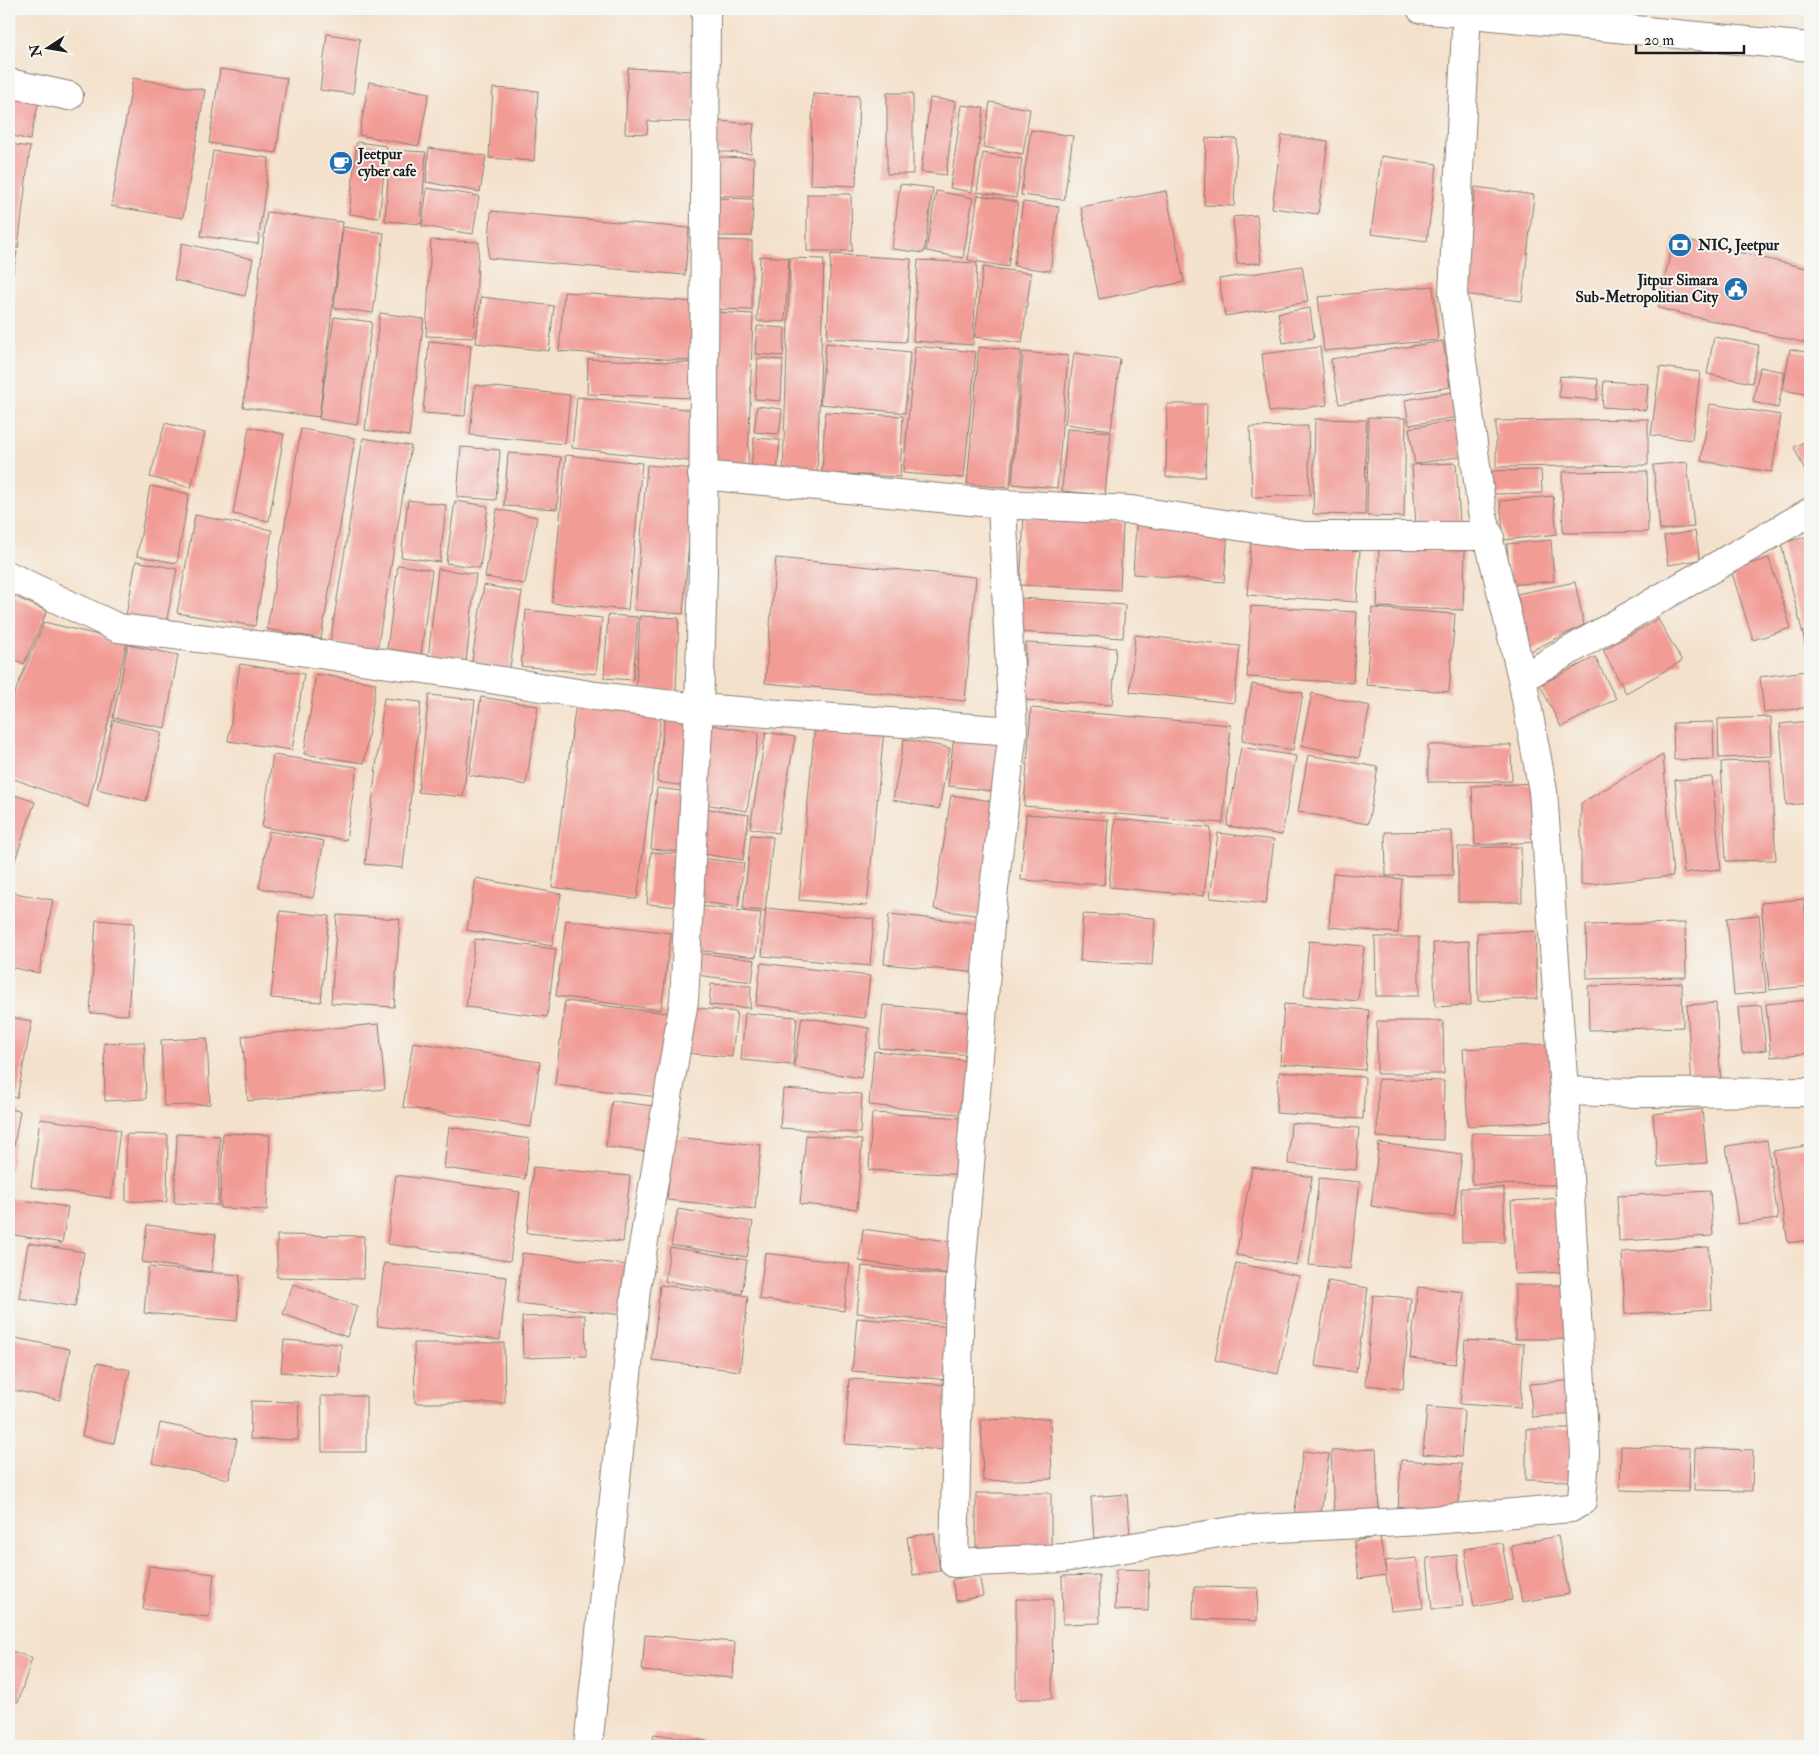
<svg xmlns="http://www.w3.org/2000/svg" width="1819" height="1755" font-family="'IM FELL Double Pica',serif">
<rect width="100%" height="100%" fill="#f6f6f2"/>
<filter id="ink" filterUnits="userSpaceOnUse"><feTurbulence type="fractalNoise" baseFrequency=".02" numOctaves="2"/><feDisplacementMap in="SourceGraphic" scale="10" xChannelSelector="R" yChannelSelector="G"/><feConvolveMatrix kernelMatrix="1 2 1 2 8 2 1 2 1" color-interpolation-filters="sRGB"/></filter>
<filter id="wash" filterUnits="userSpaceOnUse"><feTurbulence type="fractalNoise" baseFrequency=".0096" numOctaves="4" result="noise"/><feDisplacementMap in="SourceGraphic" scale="20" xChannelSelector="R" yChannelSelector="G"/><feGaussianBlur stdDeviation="1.12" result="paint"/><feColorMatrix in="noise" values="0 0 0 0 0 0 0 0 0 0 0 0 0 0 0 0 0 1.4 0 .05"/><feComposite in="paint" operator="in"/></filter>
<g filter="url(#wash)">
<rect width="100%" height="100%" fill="#f4e1cb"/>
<g id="blocks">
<path fill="#f29c96" d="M327,34L360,39L353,94L320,90Z
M628,68L696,71L693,122L648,121L647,134L625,133Z
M220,69L287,78L276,153L209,143Z
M133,78L205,90L183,218L111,206Z
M369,82L429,93L419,146L359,135Z
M9,85L41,92L30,140L9,135Z
M493,88L538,91L534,161L489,158Z
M887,93H913V174H887Z
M813,94L859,96L856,186L810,184Z
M930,98L955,101L946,175L921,172Z
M990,102L1030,109L1023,154L983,147Z
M962,105L984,108L972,192L950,188Z
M718,121L754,124L751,154L715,151Z
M1031,130L1073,136L1064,200L1021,195Z
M1282,135L1328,141L1318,214L1272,208Z
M1206,138L1237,139L1234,206L1204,205Z
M357,142L387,146L379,218L349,214Z
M9,144L30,147L18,248L9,247Z
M429,148L486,156L480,192L426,182Z
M390,150L426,152L421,224L385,221Z
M213,151L269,158L258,244L201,236Z
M983,153L1022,159L1016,198L977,192Z
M1381,156L1437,164L1427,241L1371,234Z
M718,157L754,158L753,196H717Z
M900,184L933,188L924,253L892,249Z
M1475,187L1534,195L1522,301L1462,294Z
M427,188L479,196L473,234L422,226Z
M936,191L973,198L963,258L926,251Z
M1166,191L1184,282L1099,299L1081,207Z
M807,194H851L852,251H807Z
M978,195L1018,202L1008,267L968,260Z
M717,198L753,199L752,236H716Z
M1023,202L1059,207L1050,271L1014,266Z
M491,211L689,228L685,275L488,258Z
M267,212L343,222L319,417L243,407Z
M1257,215L1261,263L1237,264L1233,217Z
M343,227L384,233L373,313L334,308Z
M1674,237L1810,269V344L1658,308Z
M431,240L479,242L474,338L426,336Z
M715,240L752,241V310L713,309Z
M182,243L253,259L245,296L174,280Z
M9,250L17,252L10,289H9Z
M831,254L911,259L906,342L827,338Z
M760,256L789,258L785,322L757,321Z
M790,258L824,259L817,475L783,474Z
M918,260L977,263L973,345L913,341Z
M1302,266L1308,302L1225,316L1219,279Z
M983,267L1031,273L1022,343L975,337Z
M1433,286L1438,340L1324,351L1318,297Z
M564,292L695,302L691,361L559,351Z
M481,297L554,306L549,351L476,343Z
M1310,308L1314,338L1283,343L1278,313Z
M714,312L753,314L748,466L710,464Z
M380,313L424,319L409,436L365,430Z
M334,317L372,322L357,425L319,419Z
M757,326L785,328L783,356L755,354Z
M1714,337L1759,345L1752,383L1707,374Z
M429,341L471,345L465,416L423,413Z
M1443,341L1450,387L1339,404L1331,359Z
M826,343L910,352L905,413L820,404Z
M915,346L976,352L964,478L903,473Z
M979,347L1021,351L1010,488L967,484Z
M1320,347L1327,405L1269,412L1262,354Z
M1790,349L1810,353V395L1783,390Z
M1023,352L1068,356L1057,488L1012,484Z
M1074,353L1120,359L1111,430L1065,424Z
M758,358L783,360L781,401L755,399Z
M588,359L694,363L693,398L587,394Z
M1660,367L1700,372L1692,440L1651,435Z
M1760,367L1785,372L1778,408L1753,402Z
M1560,376L1598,379L1597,400L1559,397Z
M1604,381L1648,384L1646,410L1602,407Z
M475,385L570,395L565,444L470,435Z
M1453,392L1458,417L1409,425L1405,400Z
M577,397L695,410L689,461L572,448Z
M1167,404H1207L1205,477H1166Z
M1710,404L1781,415L1772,472L1701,461Z
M757,406L782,409L779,434L754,432Z
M825,412L903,416L900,477L822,473Z
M1368,417L1406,418L1404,517L1367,516Z
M1315,419L1366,420L1365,515L1313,514Z
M1648,419V465L1496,467V421Z
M1457,420L1463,456L1415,464L1409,428Z
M165,423L205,433L191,488L150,477Z
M1308,426L1310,495L1252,497L1250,427Z
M249,427L284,434L269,521L233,514Z
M301,429L355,438L321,639L267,629Z
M1067,429L1111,432L1105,495L1062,491Z
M363,438L411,446L377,651L330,643Z
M754,438L780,440L777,473L751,470Z
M1810,439V482L1794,447Z
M461,447L500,450L496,500L457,497Z
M508,453L561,457L557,509L504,506Z
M566,455L642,463L628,610L552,603Z
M1687,462L1694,527L1660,530L1653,465Z
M1456,463L1460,522L1416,525L1412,465Z
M647,465L695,469L683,614L635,610Z
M1541,470L1542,493L1493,494L1492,471Z
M1647,471L1648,532L1563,533L1562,472Z
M150,486L189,494L177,563L137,556Z
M1553,496L1557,534L1504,540L1500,501Z
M408,500L446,505L440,562L401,557Z
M455,501L488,506L480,568L446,563Z
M497,509L537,517L525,584L485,577Z
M195,515L272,530L255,626L177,613Z
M1024,518L1123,523L1120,590L1020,585Z
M1136,525L1228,532L1224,582L1133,574Z
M1695,531L1700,560L1668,565L1664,536Z
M1810,536V646L1806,647L1781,543Z
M1551,540L1554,581L1510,585L1507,544Z
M1251,542L1360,549L1357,602L1247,595Z
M1379,549L1465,551L1463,610L1377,607Z
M776,558L976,577L965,701L765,683Z
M1769,558L1791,628L1753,640L1731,570Z
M136,561L177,569L165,628L125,621Z
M398,565L432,570L421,654L387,649Z
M438,569L476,574L466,662L428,658Z
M1575,582L1584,625L1529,652L1517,594Z
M484,585L522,592L509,673L471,666Z
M11,595L47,611L24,664L9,657V601Z
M1019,598L1125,605L1123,638L1017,632Z
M1251,606L1357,612L1353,683L1247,677Z
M1372,608L1455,614L1449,692L1366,685Z
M526,610L602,618L596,674L521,666Z
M608,615L638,617L633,680L604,678Z
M640,616L679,618L676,691L636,688Z
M1658,619L1682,661L1626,693L1603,650Z
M44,622L127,642L88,807L9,777V707Z
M1135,635L1240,646L1234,703L1130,692Z
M1026,643L1116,648L1112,705L1023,700Z
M128,645L178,655L165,728L113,718Z
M1595,657L1616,699L1561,727L1540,685Z
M240,664L304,674L292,750L228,741Z
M1806,671L1810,707L1764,713L1760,677Z
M316,674L376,683L364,763L304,754Z
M1252,684L1303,693L1293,750L1242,741Z
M1312,693L1370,706L1359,758L1301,745Z
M429,695L475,700L463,797L418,792Z
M481,697L538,706L526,785L469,775Z
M384,698L421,702L403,868L365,864Z
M576,702L661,714L637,899L552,887Z
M666,708L695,711L686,786L657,782Z
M1031,708L1231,725L1223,823L1024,806Z
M1771,717L1772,756L1719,758L1718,719Z
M113,720L162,732L146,801L97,789Z
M1810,721V803L1786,805L1780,724Z
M1713,722L1714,759L1674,760L1673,723Z
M815,724L884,730L867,906L799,900Z
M712,725L759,733L747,811L699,803Z
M766,732L795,737L778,833L750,828Z
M954,736L1006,742L1000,792L948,786Z
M904,739L950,748L939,809L893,800Z
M1428,745H1511L1512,781L1428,782Z
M1241,747L1296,756L1282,835L1227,826Z
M273,755L357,767L346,840L262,827Z
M1308,755L1378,767L1368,824L1298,812Z
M1663,755L1673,876L1581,885V803Z
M1770,760L1776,860L1726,861L1721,762Z
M1712,777L1721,869L1684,873L1675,780Z
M1535,783L1539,842L1475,845L1472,786Z
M657,788L689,792L683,852L651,849Z
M9,793L35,802L9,878Z
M951,795L998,802L981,916L934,909Z
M703,808L749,815L743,860L696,853Z
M1026,814L1108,820L1104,885L1021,880Z
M1115,819L1211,828L1204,896L1109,887Z
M269,831L324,841L313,898L259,888Z
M1452,831L1453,875L1386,876L1385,832Z
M1218,833L1274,840L1266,904L1210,898Z
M751,835L773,837L765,911L743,909Z
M1458,847H1521L1522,902H1458Z
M651,852L684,854L680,907L647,904Z
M699,858L744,863L738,907L694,901Z
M1333,873L1402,879L1398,933L1329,927Z
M476,878L561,894L552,946L467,930Z
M9,892L53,900L39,973L9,967Z
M1804,899L1810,965V986L1769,990L1761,903Z
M700,906L761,913L756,957L695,950Z
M766,908L874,919L870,966L762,956Z
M280,911L329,916L321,1002L271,998Z
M889,914L985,924L980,973L884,964Z
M1083,914L1155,918L1152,965L1080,961Z
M337,915L400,919L394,1007L331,1003Z
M1759,915L1766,992L1734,995L1727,918Z
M96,920L134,923L128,1015L90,1013Z
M566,920L671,933L661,1010L556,996Z
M1685,923L1686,977L1587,979L1586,925Z
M1535,931L1537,999L1478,1001L1477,933Z
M1375,937H1419V996H1376Z
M475,939L556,949L547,1017L466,1007Z
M1309,941L1364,946L1358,1001L1304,996Z
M1469,941L1471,1005L1435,1007L1433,943Z
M690,952L755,960L752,982L688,974Z
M761,963L870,976L865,1018L756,1005Z
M1682,983L1683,1027L1589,1030L1588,986Z
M711,984L751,986L750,1008L709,1005Z
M1810,1000V1053L1771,1057L1766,1004Z
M565,1001L668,1013L659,1097L555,1085Z
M1716,1003L1721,1085L1692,1087L1687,1005Z
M1284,1004L1369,1010L1365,1070L1280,1064Z
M883,1005L977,1013L973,1055L879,1048Z
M1761,1005L1766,1050L1742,1053L1738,1007Z
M689,1007L737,1012L732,1057L685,1053Z
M745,1013L797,1017L793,1065L741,1060Z
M9,1017L32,1021L17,1098L9,1096Z
M802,1017L869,1028L861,1078L794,1067Z
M1377,1021H1443L1444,1074H1377Z
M379,1024L385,1089L248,1101L242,1036Z
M207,1038L210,1104L164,1106L161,1040Z
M144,1042L146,1099L105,1101L104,1043Z
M413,1042L540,1062L531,1127L403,1107Z
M1550,1044L1555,1121L1468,1126L1463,1049Z
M874,1051L972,1061L967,1115L869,1105Z
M1279,1072L1365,1077L1363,1119L1276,1113Z
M1378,1079L1444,1081L1443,1140L1377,1137Z
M783,1089L862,1094L860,1133L780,1128Z
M612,1101L654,1106L649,1152L606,1147Z
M9,1109L20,1111L10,1170H9Z
M1702,1109L1707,1163L1658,1167L1653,1114Z
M872,1113L969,1118L966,1175L869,1170Z
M40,1119L120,1130L111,1198L31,1187Z
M1291,1123L1359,1128L1356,1170L1288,1164Z
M449,1127L530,1139L525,1179L444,1168Z
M223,1133L270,1135L267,1210L220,1208Z
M1472,1133L1558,1134V1185L1472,1184Z
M126,1134L168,1135L167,1202L126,1201Z
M177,1134L220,1136L218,1205L174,1203Z
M806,1135L862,1140L857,1209L800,1204Z
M673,1137L761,1145L755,1209L667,1200Z
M1767,1140L1778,1219L1738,1224L1726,1146Z
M1379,1143L1462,1154L1454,1217L1371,1206Z
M1810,1145V1240L1788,1243L1773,1151Z
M533,1167L630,1176L623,1242L527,1233Z
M1252,1167L1312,1177L1297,1265L1236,1255Z
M396,1175L520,1192L510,1261L387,1244Z
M1319,1178L1360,1182L1350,1269L1309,1265Z
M1461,1188H1504V1242H1462Z
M1710,1191L1713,1236L1619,1241L1617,1196Z
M9,1198L68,1207L62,1243L9,1234Z
M1564,1198L1567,1272L1515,1274L1511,1201Z
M678,1209L753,1222L747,1257L671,1245Z
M147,1225L216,1234L211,1272L142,1262Z
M863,1229L954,1242L949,1274L859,1261Z
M277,1235L364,1236L363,1279L277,1277Z
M28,1243L84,1252L75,1307L19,1298Z
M670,1247L747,1260L742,1294L665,1281Z
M1709,1247L1712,1309L1625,1314L1622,1252Z
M522,1253L628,1265L623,1315L517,1303Z
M765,1253L850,1264L844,1311L759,1299Z
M384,1263L507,1277L500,1340L377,1326Z
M1236,1263L1299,1276L1278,1374L1215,1360Z
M862,1266L955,1276L949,1323L857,1313Z
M148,1267L240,1275L237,1321L144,1313Z
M1328,1281L1368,1288L1356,1372L1315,1366Z
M293,1284L357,1306L347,1337L283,1314Z
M660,1285L748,1296L740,1371L652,1360Z
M1515,1285H1567L1568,1339H1515Z
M1418,1287L1464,1292L1456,1364L1410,1358Z
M1373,1295L1411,1298L1403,1389L1365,1385Z
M585,1315L586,1356L523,1358L522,1317Z
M857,1318L953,1327L948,1380L852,1371Z
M10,1337L70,1349L60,1400L9,1389Z
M284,1340L341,1344L339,1377L281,1372Z
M1465,1340L1524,1344L1520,1408L1460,1404Z
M414,1343H504L505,1403H415Z
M97,1363L130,1370L114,1443L82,1436Z
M849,1379L951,1385L947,1450L845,1444Z
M1576,1380L1578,1414L1532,1417L1530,1384Z
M321,1396H366V1452H322Z
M251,1401L299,1402L298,1440L250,1439Z
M1427,1407L1464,1410L1461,1457L1423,1454Z
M1050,1418L1052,1479L983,1481L981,1420Z
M160,1423L237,1439L229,1479L152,1463Z
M1526,1429H1571V1481L1526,1480Z
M1621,1446L1690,1448L1689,1492L1620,1490Z
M1695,1448L1753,1450L1752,1491L1694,1490Z
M1376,1449L1379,1512L1334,1514L1331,1451Z
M1303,1451L1329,1454L1319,1529L1293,1525Z
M1401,1460L1462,1464L1458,1515L1398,1511Z
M976,1493H1051V1547H976Z
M1127,1494L1130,1535L1094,1538L1091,1497Z
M934,1533L940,1571L913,1575L907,1537Z
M1558,1536L1569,1594L1522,1602L1511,1545Z
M1380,1537L1386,1573L1385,1561L1417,1558L1423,1608L1391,1611L1386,1575L1359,1579L1354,1541Z
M1502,1543L1512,1600L1474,1607L1464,1549Z
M1457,1555L1463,1606L1432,1609L1427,1558Z
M149,1566L214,1574L209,1617L143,1609Z
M1116,1569L1149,1570L1148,1611L1115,1610Z
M979,1574L983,1596L956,1601L952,1580Z
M1099,1575L1100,1623L1063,1624L1062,1576Z
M1194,1587L1258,1588L1257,1621L1193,1619Z
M1016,1599H1053L1052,1699H1016Z
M645,1635L735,1642L733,1678L642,1671Z
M9,1650L32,1658L18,1702L9,1699Z
M654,1734L737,1745V1746H652Z"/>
</g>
</g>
<g filter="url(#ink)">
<use href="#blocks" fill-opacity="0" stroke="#887e74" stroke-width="1"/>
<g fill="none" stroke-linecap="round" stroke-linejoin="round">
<g stroke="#887e74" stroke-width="30">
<path id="minor" d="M9,83L69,96
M702,475L1002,504L1131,510L1304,536H1490
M1002,504L1013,731L991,913L960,1284L954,1563L1064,1558L1238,1530L1422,1521L1571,1508L1582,1501L1585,1453L1564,1091L1543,791L1522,678L1482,511L1453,293L1467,9
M9,576L118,628L279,648L465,675L596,696L699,708L1013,731
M1522,678L1810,512
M1564,1091L1636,1093L1810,1092
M588,1746L636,1289L684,1001L699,708L703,570L706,9"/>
</g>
<g stroke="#887e74" stroke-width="30">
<path id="highway" d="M1421,9L1810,47"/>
</g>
<use href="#minor" stroke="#fff" stroke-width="28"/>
<use href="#highway" stroke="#fff" stroke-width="28"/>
</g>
</g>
<defs>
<g id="cafe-disc" transform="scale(1.25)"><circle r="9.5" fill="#1f6fb2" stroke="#f6f6f2"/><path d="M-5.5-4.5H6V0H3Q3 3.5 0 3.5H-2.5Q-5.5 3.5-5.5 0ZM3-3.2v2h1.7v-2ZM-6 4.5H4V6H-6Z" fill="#fff"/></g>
<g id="bank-disc" transform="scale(1.25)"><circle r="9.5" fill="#1f6fb2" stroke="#f6f6f2"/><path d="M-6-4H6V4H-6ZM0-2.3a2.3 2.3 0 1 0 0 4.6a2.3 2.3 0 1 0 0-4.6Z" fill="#fff"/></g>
<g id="civic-disc" transform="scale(1.25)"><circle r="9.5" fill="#1f6fb2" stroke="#f6f6f2"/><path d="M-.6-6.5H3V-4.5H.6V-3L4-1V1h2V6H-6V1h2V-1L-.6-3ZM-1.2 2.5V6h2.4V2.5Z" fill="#fff"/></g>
</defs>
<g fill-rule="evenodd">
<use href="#cafe-disc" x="341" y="163"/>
<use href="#bank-disc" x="1680" y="245"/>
<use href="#civic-disc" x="1736" y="289"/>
</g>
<g text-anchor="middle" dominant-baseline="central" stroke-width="4" stroke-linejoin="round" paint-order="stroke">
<g font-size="15" font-weight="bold" fill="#1c1c1c" stroke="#f6f6f2" text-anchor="start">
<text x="358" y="154">Jeetpur<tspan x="358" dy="17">cyber cafe</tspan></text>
<text x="1698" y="245">NIC, Jeetpur</text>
<text x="1718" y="280" text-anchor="end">Jitpur Simara<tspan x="1718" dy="17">Sub-Metropolitian City</tspan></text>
</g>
</g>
<rect width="1819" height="1755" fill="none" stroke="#f6f6f2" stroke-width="30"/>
<g transform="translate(48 48) rotate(258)" stroke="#f6f6f2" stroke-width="4" paint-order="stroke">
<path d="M0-4L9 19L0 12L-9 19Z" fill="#1c1c1c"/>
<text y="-8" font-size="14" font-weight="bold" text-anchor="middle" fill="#1c1c1c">N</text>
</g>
<path d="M1636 45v8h108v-8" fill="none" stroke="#1c1c1c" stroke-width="2.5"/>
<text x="1644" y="45" font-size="15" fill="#1c1c1c" stroke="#f6f6f2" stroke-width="4" paint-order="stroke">20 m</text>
</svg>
